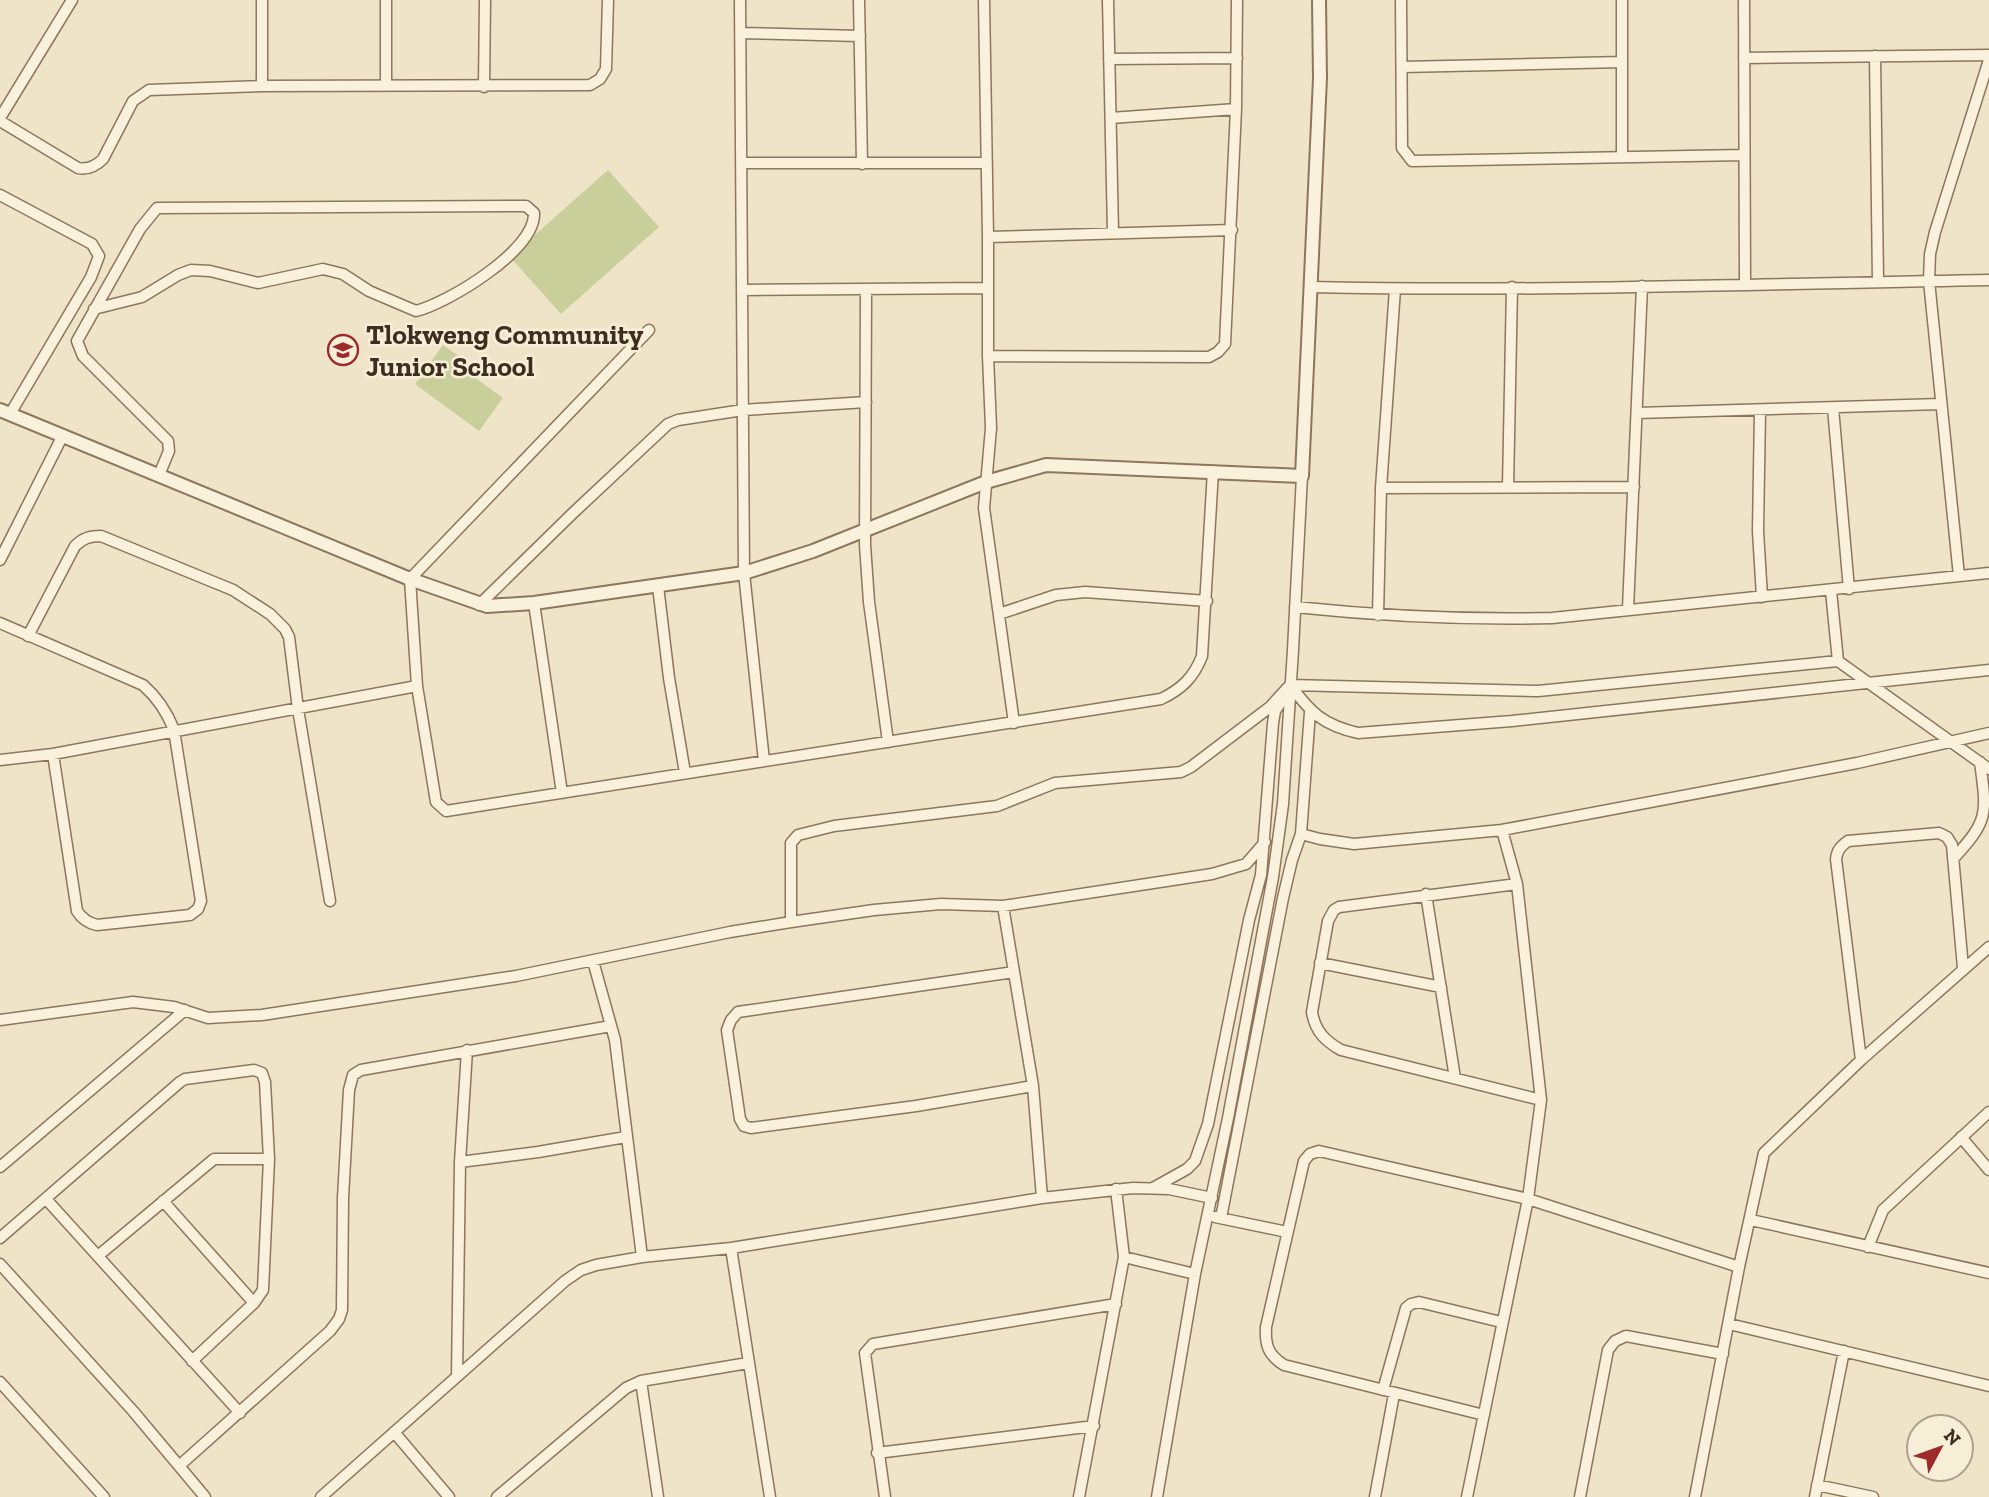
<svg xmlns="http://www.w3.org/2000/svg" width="1989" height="1497" font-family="'Zilla Slab',serif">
<rect width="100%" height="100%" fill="#f0e4c8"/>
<path fill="#c9cf9b" d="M608,170L659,227L561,314L510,257Z
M443,345L481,372L477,379L503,398L479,431L415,384Z"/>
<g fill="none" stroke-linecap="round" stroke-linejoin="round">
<g stroke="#8d765c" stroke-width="13">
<path id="minor" d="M386,0V85
M740,0L744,573L764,761
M859,0L862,164
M984,0L988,237V356L991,428L984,508L1014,723
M1108,0L1113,232
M1401,0L1402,148L1412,161L1744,155
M1622,0V157
M1744,0L1745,284
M741,33L860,36
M1875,56L1878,281
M1744,58L1989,55
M1109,59L1237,58
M1402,67L1622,62
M262,86V0
M484,87L485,0
M0,118L72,0
M1111,118L1236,109
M0,121L78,168C88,170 96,166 103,159L133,101L149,90L262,86L590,85L600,79L606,69L608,0
M743,163H986
M0,195L92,244L99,256L91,277L10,414
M988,237L1232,230
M1310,287C1536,292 1763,284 1989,280
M742,290L987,288
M866,290L865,545L869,602L888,742
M94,309L142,297L178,275L191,270L210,271L258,283L323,269L343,274L369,291L416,311C448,303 536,250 534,213L526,206L157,208L140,229L77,341L83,356L168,441L169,451L159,475
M649,330L410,579L417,686L436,802L446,811L1161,699C1182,689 1194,677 1202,656L1213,471
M988,356L1209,357L1218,352L1225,344L1236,109L1237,0
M1833,408L1849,589
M1760,411L1758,531L1762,597
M1637,413L1941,404
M1508,487L1512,287
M1381,488L1634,487
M0,560L63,435
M1959,576L1929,281L1930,254L1935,232L1989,60
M658,586L669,678L685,773
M1831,591L1838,661L1989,769
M534,603L562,793
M479,605L572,514L668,424L678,420L743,410L866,402
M1295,607C1381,616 1466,620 1552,618L1989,573
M1628,609L1642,286
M999,614L1056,595L1085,592L1207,601
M1378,615L1381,488L1395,289
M0,623L143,685C158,698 167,712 174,730L201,901L198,909L190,915L97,925C88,923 82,919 77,911L53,754
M28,636L75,546C83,538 90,536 101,536L233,590L270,614L285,629L289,637L298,709L330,901
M1290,685C1311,713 1323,725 1358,733L1512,721L1989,670
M1310,712L1301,834L1320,839L1354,844L1502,830L1857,763L1989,733
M0,760L53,754L417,686
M1953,859C1989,820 1987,814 1980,762
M1517,884L1339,907L1334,910L1328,921L1312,1012C1315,1031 1325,1041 1341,1050L1541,1100
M1426,894L1455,1078
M1003,906L1033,1086L1042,1198
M791,922V843L798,835L834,826L997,806L1055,783L1181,772L1191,767L1270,707L1290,685L1538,691L1838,661
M593,961L615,1040L642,1257
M1320,963L1441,987
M1014,972L738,1012L731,1020L727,1030L740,1119L744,1126L751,1128L916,1106L1033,1086
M0,1020L133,1002L174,1007L208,1018L262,1015L516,976L730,932L791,922L874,910L941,904L1003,906L1212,874L1246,864L1265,842
M1861,1060L1836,859C1837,850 1841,846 1848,841L1939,833L1947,837L1952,845L1963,968
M1961,1137L1989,1170
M460,1162L538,1152L626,1137
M0,1167L185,1010
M1153,1188L1187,1169L1195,1161L1208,1124L1249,920L1261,875L1273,723L1275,711L1283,699
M46,1199L240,1413
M163,1201L254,1303
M1215,1217L1287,1232
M1221,1218L1283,898L1292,860L1301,834
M1751,1220L1989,1273
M0,1238L180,1082L185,1079L254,1070L262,1073L265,1082L269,1159L263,1290L254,1303L192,1361
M1868,1247L1883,1210L1989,1112
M731,1248L770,1497
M99,1255L214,1159H269
M1124,1257L1195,1274
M0,1264L133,1411L205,1497
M1729,1324L1989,1386
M457,1376L460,1162L467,1050
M641,1381L658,1497
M0,1382L104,1497
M1383,1390L1406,1308L1411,1304L1419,1302L1501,1322
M1484,1415L1284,1365C1268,1355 1265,1345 1266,1327L1304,1161L1310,1154L1319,1151L1528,1199L1739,1267
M394,1432L449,1497
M877,1453L1094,1426
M179,1466L330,1331L339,1319L342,1310L343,1198L349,1090L353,1075L361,1070L611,1026
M1817,1485L1873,1497
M321,1497L565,1281L581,1270L596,1265L642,1257L731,1248L1042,1198L1133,1188L1169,1189L1212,1198
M497,1497L626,1388L641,1381L748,1363
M885,1497L865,1353L873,1344L1116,1304
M1079,1497L1124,1257L1116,1189
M1157,1497L1195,1274L1228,1118L1273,877L1283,804L1293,650L1302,476
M1375,1497L1394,1394
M1467,1497L1528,1199L1541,1100L1517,884L1502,830
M1580,1497L1608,1350L1615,1341L1626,1336L1723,1354
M1695,1497L1739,1267L1764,1153L1861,1060L1989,947
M1815,1497L1844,1351"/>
</g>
<g stroke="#8d765c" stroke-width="16">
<path id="tertiary" d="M0,410L410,579L487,606L534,603L744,573L813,551L986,482L1046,465L1302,476L1320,78L1319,0"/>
</g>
<use href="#minor" stroke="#faf1dc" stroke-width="10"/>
<use href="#tertiary" stroke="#faf1dc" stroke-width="12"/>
</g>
<defs>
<g id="school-ring" transform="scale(1.575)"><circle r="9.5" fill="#f7eed8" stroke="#9e2a2b" stroke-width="1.5"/><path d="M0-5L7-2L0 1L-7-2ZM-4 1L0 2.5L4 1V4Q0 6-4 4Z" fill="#9e2a2b"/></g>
</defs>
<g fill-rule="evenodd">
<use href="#school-ring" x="343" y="350"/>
</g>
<g text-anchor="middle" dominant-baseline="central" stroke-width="5" stroke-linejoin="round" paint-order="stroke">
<g font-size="28" font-weight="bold" fill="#3d2e20" stroke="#f7eed8" text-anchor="start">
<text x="366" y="334">Tlokweng Community<tspan x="366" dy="32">Junior School</tspan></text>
</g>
</g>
<g transform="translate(1940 1448) rotate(49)"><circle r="33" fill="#f7eed8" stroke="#ada18e" stroke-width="2"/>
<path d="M0-5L12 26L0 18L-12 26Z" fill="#9e2a2b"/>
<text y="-10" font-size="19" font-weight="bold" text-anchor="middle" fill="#3d2e20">N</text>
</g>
</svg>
